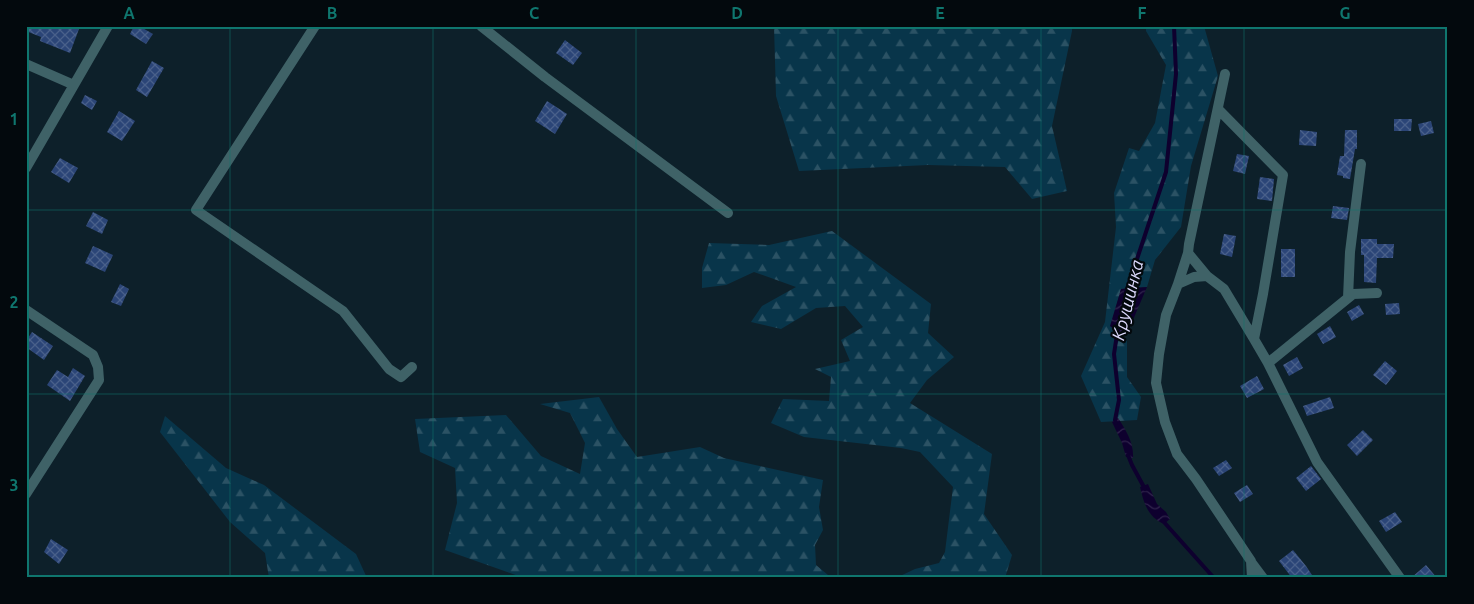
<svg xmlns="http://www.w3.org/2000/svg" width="1474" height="604" font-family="Ubuntu,sans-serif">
<defs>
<pattern id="forest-firs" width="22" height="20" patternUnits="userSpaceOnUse" patternTransform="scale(1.25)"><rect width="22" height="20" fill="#08354a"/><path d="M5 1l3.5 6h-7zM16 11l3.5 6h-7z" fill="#2b5264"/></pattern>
<pattern id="water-waves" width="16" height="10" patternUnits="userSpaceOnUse" patternTransform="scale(1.25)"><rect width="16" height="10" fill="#0e002e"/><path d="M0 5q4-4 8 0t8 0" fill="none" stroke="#30254c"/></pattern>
<pattern id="building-cross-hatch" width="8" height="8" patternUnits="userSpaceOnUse" patternTransform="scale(1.25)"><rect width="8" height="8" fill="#2b4577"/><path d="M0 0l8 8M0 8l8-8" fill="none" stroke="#49608a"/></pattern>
</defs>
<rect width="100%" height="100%" fill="#0d202a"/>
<path fill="url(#forest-firs)" d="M774,26H1072V31L1052,126L1067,191L1032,199L1005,167L928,165L799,171L776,96Z
M1146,26H1204L1218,76L1191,166L1181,227L1155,260L1147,287L1121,289L1111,326L1127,341V377L1141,397L1137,420L1101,422L1081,376L1105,322L1116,227L1114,193L1129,148L1139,151L1155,123L1166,65L1146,31Z
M832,231L931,304L928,333L954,357L927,380L910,403L992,454L984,514L1012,555L1005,578H896L915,569L939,563L945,552L953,487L920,452L901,448L804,437L771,423L783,399L829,401L831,377L815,369L850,361L841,340L863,327L845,306L816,308L781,329L751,322L762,306L796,287L754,272L726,285L702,288V268L709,243L769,245Z
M599,397L617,429L637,457L700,447L724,458L823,480L819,507L823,530L815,545L816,565L828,575L844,578H524L445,550L457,503L455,468L420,452L415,419L506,415L541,456L580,474L585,443L570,413L540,404Z
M165,416L226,468L264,485L356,554L367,578H269L265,553L230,522L160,432Z"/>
<path fill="url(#water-waves)" d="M1147,287L1127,334L1123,337L1110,326L1121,289Z
M1118,418C1126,430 1134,443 1133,458L1126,457L1122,443L1112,422Z
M1148,484L1157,504L1166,512L1170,519L1164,524C1148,517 1144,504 1140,487Z"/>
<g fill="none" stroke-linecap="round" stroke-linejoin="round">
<path stroke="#0e002e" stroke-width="4" d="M1126,292L1166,172L1176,74L1174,26
M1116,423L1115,420L1119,400L1114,354L1118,328
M1128,455L1132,465L1145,489
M1163,521L1214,578"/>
</g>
<path fill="url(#building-cross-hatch)" d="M26,26H71L79,29L70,53L40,41L41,37L26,31Z
M134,26H139L153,34L146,44L130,34Z
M565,40L582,53L573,65L556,53Z
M152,61L164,68L147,97L136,90Z
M85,95L97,101L92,110L81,103Z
M547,101L567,114L555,134L535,121Z
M119,111L135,121L122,141L107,132Z
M1394,119H1412L1411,131H1394Z
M1431,121L1434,133L1421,136L1418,124Z
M1300,130L1317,132L1316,146L1299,145Z
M1345,130H1357V149H1355L1350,179L1343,178V176L1337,175L1340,156H1344Z
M1237,154L1249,156L1245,174L1233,171Z
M60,158L78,168L69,183L51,172Z
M1260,177L1274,179L1272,201L1257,199Z
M1333,206L1349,208L1347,220L1331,218Z
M93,212L108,220L102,234L86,226Z
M1224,234L1236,236L1232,257L1220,254Z
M1361,239H1377V244H1394L1393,258H1377L1376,283L1364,282V255H1361Z
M93,246L113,255L105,272L85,263Z
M1281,249H1295V277H1281Z
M120,284L129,289L121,306L111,302Z
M1399,303L1400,314L1386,315L1385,304Z
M1359,305L1364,314L1352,321L1347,312Z
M1330,326L1336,337L1323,344L1317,334Z
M32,332L53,346L44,360L26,347V341Z
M1297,357L1303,368L1289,376L1283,365Z
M1385,361L1397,371L1386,385L1373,375Z
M73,368L85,376L70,401L47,385L57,370L68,377Z
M1257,376L1264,389L1247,398L1240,386Z
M1330,397L1334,408L1307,416L1303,406Z
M1363,430L1373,440L1357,456L1347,445Z
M1226,460L1232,468L1219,476L1213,468Z
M1311,466L1321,479L1306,491L1296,478Z
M1247,485L1253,494L1240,502L1234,493Z
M1395,512L1402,522L1386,532L1379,521Z
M51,539L68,550L59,564L44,552Z
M1293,550L1306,566L1314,578H1292L1279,561Z
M1426,565L1437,578H1411Z"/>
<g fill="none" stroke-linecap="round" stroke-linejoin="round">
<path stroke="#3f6267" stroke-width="10" d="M315,26L196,210L343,311L389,369L401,377L412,367
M481,26L545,77L728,213
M26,64L74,85
M1225,74L1189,244L1188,253L1207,276L1194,277L1178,284L1166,315L1159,354L1156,383L1165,422L1177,454L1196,479L1251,561L1252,578
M1218,109L1283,175L1263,294L1254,339
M26,168L108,26
M1207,276L1224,289L1254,339L1268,363L1317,462L1400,578
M1178,284L1188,253
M1348,298L1350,252L1361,164
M26,310L93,355L98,367L99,380L26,494
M1268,363L1353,294L1377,293
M1251,562L1263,578"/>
</g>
<path fill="none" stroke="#0f766e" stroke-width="1" stroke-opacity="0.55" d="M230,26V578M433,26V578M636,26V578M838,26V578M1041,26V578M1244,26V578M26,210H1448M26,394H1448"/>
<g text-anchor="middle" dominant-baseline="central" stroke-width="4.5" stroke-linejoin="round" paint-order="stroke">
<g font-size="18" font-style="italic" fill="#dcd9fc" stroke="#03090d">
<text transform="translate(1127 300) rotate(-76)">Крушинка</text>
</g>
</g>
<rect width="1474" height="604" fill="none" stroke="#03090d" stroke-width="55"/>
<rect x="28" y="28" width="1418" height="548" fill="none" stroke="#0f766e" stroke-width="2"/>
<g font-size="16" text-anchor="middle" font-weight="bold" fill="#0f766e">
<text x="129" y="19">A</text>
<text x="332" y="19">B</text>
<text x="534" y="19">C</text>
<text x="737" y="19">D</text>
<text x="940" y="19">E</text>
<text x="1142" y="19">F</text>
<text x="1345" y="19">G</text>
<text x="14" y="125">1</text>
<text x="14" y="308">2</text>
<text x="14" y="491">3</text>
</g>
</svg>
